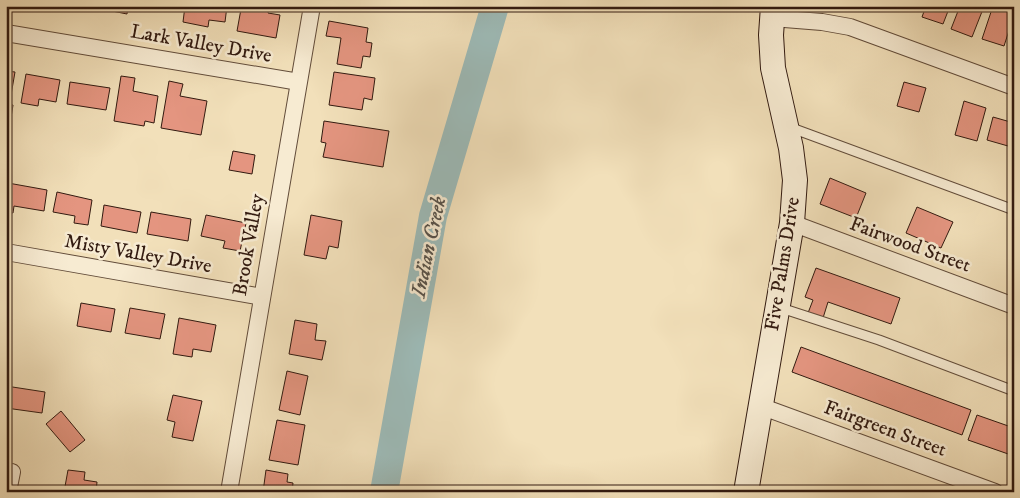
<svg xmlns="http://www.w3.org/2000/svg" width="1020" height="498" font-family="'IM FELL DW Pica',serif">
<rect width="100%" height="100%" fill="#f2e0ba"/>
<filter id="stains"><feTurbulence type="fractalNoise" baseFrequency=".004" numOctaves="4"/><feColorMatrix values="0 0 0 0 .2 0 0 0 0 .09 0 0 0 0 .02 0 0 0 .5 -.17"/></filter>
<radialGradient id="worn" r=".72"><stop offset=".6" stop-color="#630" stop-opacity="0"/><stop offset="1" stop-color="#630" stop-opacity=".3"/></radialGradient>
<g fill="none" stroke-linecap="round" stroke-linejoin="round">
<path stroke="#9dbbb8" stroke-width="28" d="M384,492L433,216L495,6"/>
</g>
<path fill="#e49580" stroke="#321a10" d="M87,6H128L127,14Z
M185,6H227L225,22L209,20L208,27L183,22Z
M255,6L269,8L268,13L280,15L276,38L237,31L241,9L254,11Z
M926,6H950L943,24L922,17Z
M960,6H975L983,9L972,37L951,29Z
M993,6H1008L1014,8V15L1004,46L982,39Z
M329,21L368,28L366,42L372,43L370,57L363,56L361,68L337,64L341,38L326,36Z
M6,71L15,72L11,95L6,94Z
M334,72L375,78L372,100L364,98L362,110L329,105Z
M26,74L60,80L56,102L39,99L38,106L21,103Z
M121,76L135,78L133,91L158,96L154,123L145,121L144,126L114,121Z
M169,81L183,84L180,96L207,101L201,135L161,128Z
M70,82L110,88L106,110L67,104Z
M904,82L926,88L919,112L897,106Z
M964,101L986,108L977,141L955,135Z
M6,104L13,105L10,124L6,123Z
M993,117L1014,123L1008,146L987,140Z
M324,121L389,131L383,167L323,157L326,143L321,142Z
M233,151L255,155L252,174L229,170Z
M830,178L866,193L856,218L820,204Z
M8,183L47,190L44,211L14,206L13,213L6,212Z
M57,192L92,200L88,225L74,223L75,216L53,212Z
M104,205L141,212L137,233L101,226Z
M917,207L953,222L941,248L906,233Z
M151,212L191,219L188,241L147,234Z
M206,215L246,223L240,251L223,248L225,241L201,236Z
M311,215L342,221L338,248L329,246L326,259L304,255Z
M816,268L900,298L891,324L828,302L823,318L808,313L813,300L805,297Z
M81,303L115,309L111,332L77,326Z
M130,308L165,314L160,339L125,333Z
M179,318L216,325L211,352L193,349L192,357L173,354Z
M295,320L317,324L315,340L326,341L322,360L289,354Z
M801,347L971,410L962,435L792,372Z
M287,371L308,376L300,415L279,410Z
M6,386L45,392L42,413L6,408Z
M173,395L202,401L193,441L172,437L175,422L167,420Z
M61,411L85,440L70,452L46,424Z
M977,415L1014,428V456L968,440Z
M277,420L305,425L298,465L269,460Z
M68,470L85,472L84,480L97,482L96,492H64Z
M266,470L288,474L287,482L293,483L292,492H263Z"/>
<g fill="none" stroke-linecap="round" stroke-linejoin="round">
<g stroke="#624c3a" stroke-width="11">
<path id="lane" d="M789,127L1014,210
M778,307L879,340L1014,391"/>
</g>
<g stroke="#624c3a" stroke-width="18">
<path id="street" d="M772,18L822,22L850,27L1014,87
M6,33L299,82
M792,223L1014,306
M6,252L262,297
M760,406L995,492
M8,492L12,472
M229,492L312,6"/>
</g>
<g stroke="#321a10" stroke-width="26">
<path id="secondary" d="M746,492L792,223L795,180L791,148L773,68L771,35L773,6"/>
</g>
<use href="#lane" stroke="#f7ebd2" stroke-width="9"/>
<use href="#street" stroke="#f7ebd2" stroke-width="16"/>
<use href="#secondary" stroke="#f7ebd2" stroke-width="24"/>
</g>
<g text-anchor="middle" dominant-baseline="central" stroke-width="5" stroke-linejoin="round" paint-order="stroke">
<g font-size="20" fill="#321a10" stroke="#f7ebd2">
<text transform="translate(201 44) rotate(10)">Lark Valley Drive</text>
<text transform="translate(249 245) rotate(-80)">Brook Valley</text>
<text transform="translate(910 245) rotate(20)">Fairwood Street</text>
<text transform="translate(138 254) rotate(10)">Misty Valley Drive</text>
<text transform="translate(783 264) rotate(-81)">Five Palms Drive</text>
<text transform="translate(885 429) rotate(20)">Fairgreen Street</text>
</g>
<g font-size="21" font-style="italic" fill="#57524b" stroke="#f7ebd2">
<text transform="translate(429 247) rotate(-78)">Indian Creek</text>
</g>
</g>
<rect width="1020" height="498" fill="none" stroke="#f2e0ba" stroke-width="25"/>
<rect x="8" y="8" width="1005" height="483" fill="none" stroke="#321a10" stroke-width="2.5"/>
<rect x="12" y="12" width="995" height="473" fill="none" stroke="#321a10"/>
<rect width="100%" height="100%" filter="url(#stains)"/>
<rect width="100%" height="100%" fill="url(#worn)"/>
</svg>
